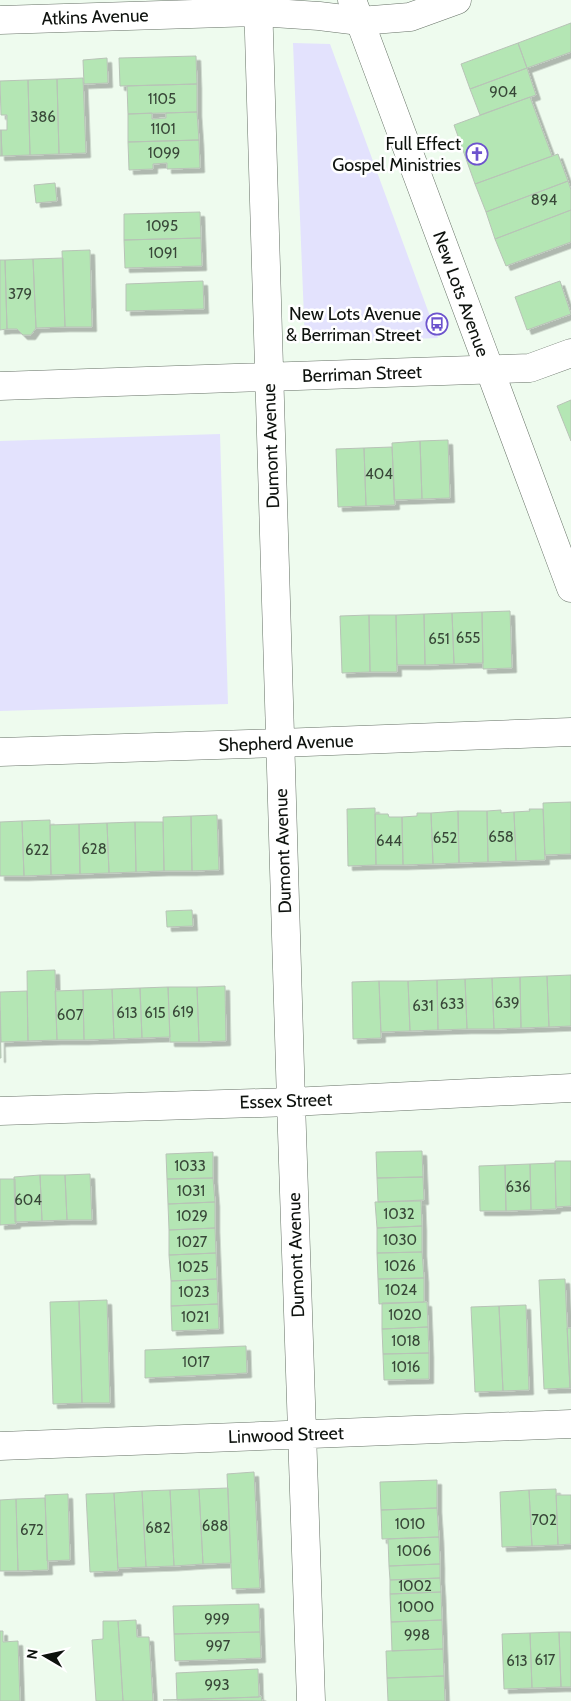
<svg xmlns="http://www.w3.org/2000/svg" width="571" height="1701" font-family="Cabin,sans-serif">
<defs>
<filter id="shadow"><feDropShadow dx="4.5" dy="4.5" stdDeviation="0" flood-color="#0004"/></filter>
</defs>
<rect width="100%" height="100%" fill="#eefbee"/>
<path fill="#e3e2fd" d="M293,43L330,44L438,338L305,343Z
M220,434L228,704L0,711V441Z"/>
<path fill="#b4e6b4" stroke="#b8c3b7" filter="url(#shadow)" d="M571,23V52L527,68L518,43Z
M518,43L527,68L470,89L461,64Z
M196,56L197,84L120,86L119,58Z
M107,58L108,83L84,84L83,60Z
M527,68L536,95L480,115L470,89Z
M83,78L86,153L59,154L57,79Z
M57,79L59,154L30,155L28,80Z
M28,80L30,155L2,156L1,130H7V115H1L0,81Z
M197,84V112L128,114L127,86Z
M530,97L552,156L475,184L454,125Z
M197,112L199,140L128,142V114L152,113V119L166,118V113Z
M0,130H1L2,156H0Z
M199,140L200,168L167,169V163L153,164V169L129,170L128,142Z
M558,154L568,181L486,212L475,184Z
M568,181L571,190V210L495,239L486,212Z
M55,183L57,201L36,203L34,185Z
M571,210V242L506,266L495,239Z
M200,212L201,238L124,240V214Z
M201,238L202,266L125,268L124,240Z
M90,250L92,327H65L62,251Z
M63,258L65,327L36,328L33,259Z
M33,259L36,328L31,335H23L17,329H7L5,260Z
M0,260H5L7,329L0,330Z
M203,281L204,309L126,311V284Z
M560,281L571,314L527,330L515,297Z
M571,400V441L557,406Z
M448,440L450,498L422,499L420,441Z
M420,441L422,499L394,500L392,443Z
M392,447L395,505L366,506L364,448Z
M364,448L366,506L338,507L336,449Z
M510,611L512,668L483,669L482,612Z
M482,612L483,663L454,664L452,613Z
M452,613L454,664L425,665L424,614Z
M424,614L425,665H397L396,615Z
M369,615H396L397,672H370Z
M369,615L370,672L342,673L340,616Z
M571,802V854L545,855L543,803Z
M375,808L376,865L348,866L347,809Z
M529,809H543L545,860L516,861L514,812L530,811Z
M501,810V813L514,812L516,861L488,862L487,811Z
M458,811L459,863L433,864L431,813Z
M458,811H487L488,862L459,863Z
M417,813H431L433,864L403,865L402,817L417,816Z
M375,814H388L389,817H402L403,865H376Z
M217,815L219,870L192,871L191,816Z
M191,816L192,871H164L163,817Z
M50,820L51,875L24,876L22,821Z
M22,821L24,876H0V822Z
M135,822L136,872L109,873L107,823Z
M135,822H163L164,871L136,872Z
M107,823L109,873L80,874L79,824Z
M79,824L80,874L51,875L50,825Z
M192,910L193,926L167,927L166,911Z
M55,970L57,1040L28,1041L27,971Z
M571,975V1026L549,1027L547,976Z
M547,976L549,1027L521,1028L520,977Z
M520,977L521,1028L494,1029L492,978Z
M492,978L494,1029H467L465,979Z
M465,979L467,1029L438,1030L437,980Z
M437,980L438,1030L410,1031L408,981Z
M379,981H408L410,1031L381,1032Z
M379,981L381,1038L353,1039L352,982Z
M225,986L226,1041L199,1042L197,987Z
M168,987L170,1037L142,1038L140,988Z
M168,987H197L199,1042H170Z
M140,988L142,1038L114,1039L112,989Z
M112,989L114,1039L84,1040L83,990Z
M83,990L84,1040H57L55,991Z
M27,991L28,1041L1,1042L0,992Z
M0,1011L1,1058H0Z
M422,1151L423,1177L377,1178L376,1152Z
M213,1152V1178L167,1179L166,1154Z
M555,1161H571V1206L556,1207Z
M555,1163L556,1209L531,1210L530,1164Z
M530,1164L531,1210L506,1211L505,1165Z
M505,1165L506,1211H480L479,1166Z
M90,1174L92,1220H67L65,1175Z
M40,1175L42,1221L15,1222L14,1177Z
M40,1175H65L67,1220L42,1221Z
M423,1177L424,1200L378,1202L377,1178Z
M213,1178L215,1202L168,1204L167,1179Z
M0,1179H15L16,1224L0,1225Z
M421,1201L422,1226L377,1228L375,1202Z
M215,1202V1228L169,1230L168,1204Z
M422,1226V1252L377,1253V1228Z
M215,1228L216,1253L169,1255V1230Z
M422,1252L424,1278L378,1279L377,1253Z
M216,1253L217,1279L171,1281L169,1255Z
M424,1278V1302L379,1304L378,1279Z
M217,1279L218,1304L171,1306V1281Z
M565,1279L570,1388L544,1389L539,1280Z
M107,1300L110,1403H82L79,1301Z
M79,1301L82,1403L53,1404L50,1302Z
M427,1302L428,1327L382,1329V1303Z
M218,1304L219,1329L172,1331L171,1306Z
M526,1305L529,1390L503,1391L499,1306Z
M499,1306L503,1391L475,1392L471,1307Z
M428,1327L429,1353L383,1354L382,1329Z
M567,1328H571V1388H570Z
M246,1346L247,1373L145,1378V1350Z
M429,1353V1379L384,1380L383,1354Z
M254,1472L260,1588L232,1589L227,1474Z
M437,1480V1508L381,1510L380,1482Z
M228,1488L231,1563L203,1564L199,1489Z
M199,1489L203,1564L174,1566L170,1490Z
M556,1489L558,1545L532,1546L529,1490Z
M170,1490L174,1566L146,1567L142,1491Z
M529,1490L532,1546L502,1547L500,1492Z
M142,1491L146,1567L118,1568L114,1493Z
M114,1493L118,1571L90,1572L86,1494Z
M68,1494L70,1560L47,1561L45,1495Z
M556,1495H571V1544L558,1545Z
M45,1498L48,1570L18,1571L16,1499Z
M16,1499L18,1571H0V1500Z
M437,1508L439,1537L382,1539L381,1510Z
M439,1537L440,1564L389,1566L388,1539Z
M440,1564V1578L390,1580L389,1566Z
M440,1578L441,1592L390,1594V1580Z
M441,1592L442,1620L391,1622L390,1594Z
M259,1604L260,1632L174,1634L173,1606Z
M136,1620L137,1637H149L153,1701H123L118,1621Z
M442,1620L443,1649L392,1651L391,1622Z
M103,1621H118L123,1701H96L92,1640L103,1639Z
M0,1631H3V1642L18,1641L20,1701H0Z
M260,1632L261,1658L175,1661L174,1634Z
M559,1632L561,1687L532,1688L530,1633Z
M559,1632H571V1687H561Z
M530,1633L532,1688L504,1689L502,1634Z
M443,1649L444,1676L387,1678L386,1651Z
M258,1669L259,1697L177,1700L176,1673Z
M444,1676L445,1701H388L387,1678Z
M261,1696L262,1701L163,1700L259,1697Z"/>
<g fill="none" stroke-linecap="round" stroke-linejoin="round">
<g stroke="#677267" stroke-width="29">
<path id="minor" d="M258,0L291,1102L311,1701
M0,20L258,12L319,16L360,21L410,17L457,0
M0,386L530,368L571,353
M0,752L280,743L571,732
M0,1111L291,1102L571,1088
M0,1446L571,1424"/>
</g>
<g stroke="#677267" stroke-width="29">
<path id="tertiary" d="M352,0L571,588"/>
</g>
<use href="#minor" stroke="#fff" stroke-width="28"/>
<use href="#tertiary" stroke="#fff" stroke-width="28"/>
</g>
<defs>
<g id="church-ring" transform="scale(1.125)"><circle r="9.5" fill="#fff" stroke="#6c53cd" stroke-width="1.5"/><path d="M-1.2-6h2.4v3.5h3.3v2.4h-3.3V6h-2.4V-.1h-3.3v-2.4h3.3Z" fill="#6c53cd"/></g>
<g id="bus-ring" transform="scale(1.125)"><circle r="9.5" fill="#fff" stroke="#6c53cd" stroke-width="1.5"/><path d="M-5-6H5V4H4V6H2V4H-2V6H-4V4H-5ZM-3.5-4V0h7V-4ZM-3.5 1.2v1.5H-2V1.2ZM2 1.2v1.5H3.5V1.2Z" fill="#6c53cd"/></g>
</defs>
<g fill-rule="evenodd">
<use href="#church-ring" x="477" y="154"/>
<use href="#bus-ring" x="437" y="324"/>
</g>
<g text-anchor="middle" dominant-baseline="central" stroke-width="5" stroke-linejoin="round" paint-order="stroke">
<g font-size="15" fill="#384738">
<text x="503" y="92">904</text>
<text x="162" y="99">1105</text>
<text x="43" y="117">386</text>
<text x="163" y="129">1101</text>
<text x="164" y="153">1099</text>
<text x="544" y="200">894</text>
<text x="162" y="226">1095</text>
<text x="163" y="253">1091</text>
<text x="20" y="294">379</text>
<text x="379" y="474">404</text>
<text x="468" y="638">655</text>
<text x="439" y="639">651</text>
<text x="501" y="837">658</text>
<text x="445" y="838">652</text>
<text x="389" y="841">644</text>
<text x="94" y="849">628</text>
<text x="37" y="850">622</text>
<text x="507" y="1003">639</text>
<text x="452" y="1004">633</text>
<text x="423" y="1006">631</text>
<text x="183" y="1012">619</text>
<text x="127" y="1013">613</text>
<text x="155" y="1013">615</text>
<text x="70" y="1015">607</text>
<text x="190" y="1166">1033</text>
<text x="518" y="1187">636</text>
<text x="191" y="1191">1031</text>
<text x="28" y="1200">604</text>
<text x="399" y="1214">1032</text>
<text x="192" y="1216">1029</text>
<text x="400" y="1240">1030</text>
<text x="192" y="1242">1027</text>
<text x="400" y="1266">1026</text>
<text x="193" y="1267">1025</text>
<text x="401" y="1290">1024</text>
<text x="194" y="1292">1023</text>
<text x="405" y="1315">1020</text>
<text x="195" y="1317">1021</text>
<text x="406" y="1341">1018</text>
<text x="196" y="1362">1017</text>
<text x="406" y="1367">1016</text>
<text x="544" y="1520">702</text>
<text x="410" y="1524">1010</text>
<text x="215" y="1526">688</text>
<text x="158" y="1528">682</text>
<text x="32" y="1530">672</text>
<text x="414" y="1551">1006</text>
<text x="415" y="1586">1002</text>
<text x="416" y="1607">1000</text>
<text x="217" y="1619">999</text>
<text x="417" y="1635">998</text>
<text x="218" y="1646">997</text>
<text x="545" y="1660">617</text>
<text x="517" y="1661">613</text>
<text x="217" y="1685">993</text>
</g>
<g font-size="18" fill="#0e120e" stroke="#fff">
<text transform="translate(95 17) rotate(-2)">Atkins Avenue</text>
<text transform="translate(461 294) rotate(70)">New Lots Avenue</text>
<text transform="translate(362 374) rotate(-2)">Berriman Street</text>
<text transform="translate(271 446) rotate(-92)">Dumont Avenue</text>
<text transform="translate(286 743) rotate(-2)">Shepherd Avenue</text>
<text transform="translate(283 851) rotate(-92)">Dumont Avenue</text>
<text transform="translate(286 1101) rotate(-2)">Essex Street</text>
<text transform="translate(296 1255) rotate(-92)">Dumont Avenue</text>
<text transform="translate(286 1435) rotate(-2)">Linwood Street</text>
</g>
<g font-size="18" fill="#0e120e" stroke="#fff" text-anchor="end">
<text x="461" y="144">Full Effect<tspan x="461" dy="21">Gospel Ministries</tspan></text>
<text x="421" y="314">New Lots Avenue<tspan x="421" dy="21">&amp; Berriman Street</tspan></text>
</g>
</g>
<g transform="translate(45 1656) rotate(279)" stroke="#ffffff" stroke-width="4" paint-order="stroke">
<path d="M0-4L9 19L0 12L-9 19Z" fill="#0e120e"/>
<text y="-8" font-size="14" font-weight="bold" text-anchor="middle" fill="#0e120e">N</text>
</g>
</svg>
